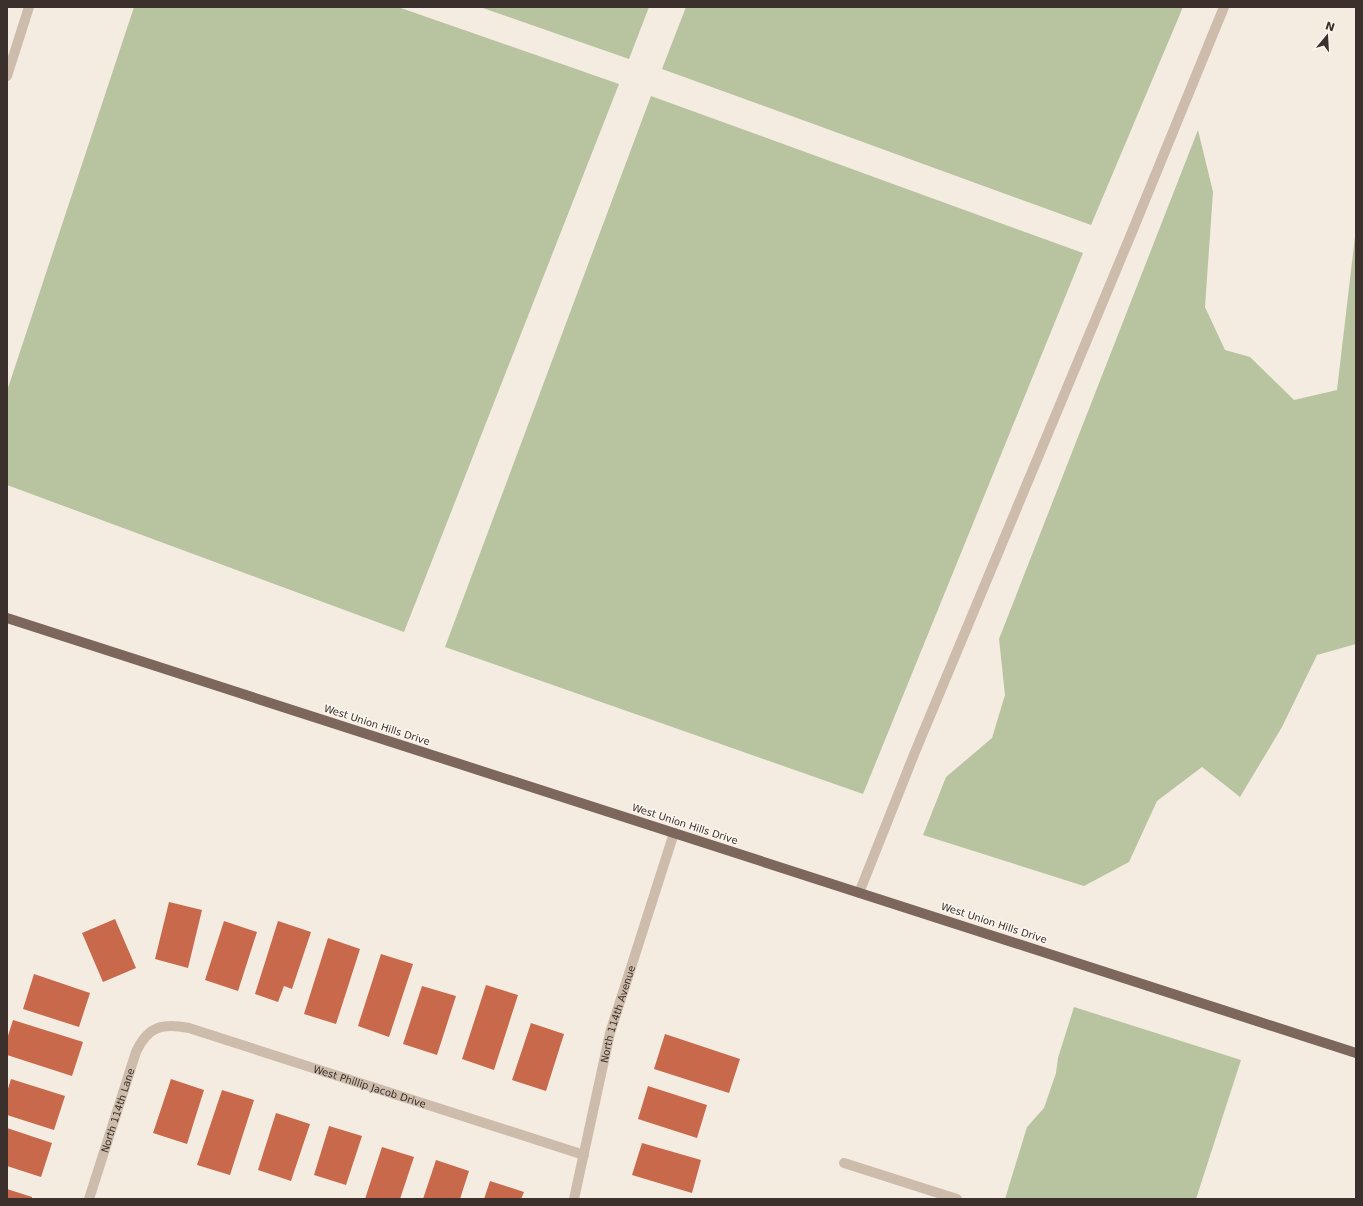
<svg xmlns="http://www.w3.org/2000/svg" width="1363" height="1206" font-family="'DejaVu Sans',sans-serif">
<rect width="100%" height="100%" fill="#f4ebe1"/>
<path fill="#b8c4a0" d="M134,7H398L619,84L404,632L7,485V391Z
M480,7H649L629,59Z
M686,7H1183L1091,225L662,69Z
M651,96L1083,253L863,794L445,647Z
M1198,130L1213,192L1205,307L1225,350L1250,357L1294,400L1337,390L1356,228V644L1317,655L1282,727L1240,797L1202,767L1157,801L1129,862L1084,886L923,835L946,777L992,738L1005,695L999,639Z
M1074,1007L1241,1060L1196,1199H1005L1027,1127L1044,1108L1056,1073L1058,1058Z"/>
<path fill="#c8694b" d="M169,902L202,910L188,968L155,959Z
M115,919L136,968L103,982L82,933Z
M224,921L257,932L238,991L205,980Z
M278,921L311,932L292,989L284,986L278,1002L255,994Z
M328,938L360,949L336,1024L304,1014Z
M381,954L413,964L389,1037L358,1026Z
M34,974L90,993L79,1027L23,1009Z
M486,985L518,995L494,1070L462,1059Z
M422,986L456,996L437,1055L403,1044Z
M13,1020L83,1042L72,1076L7,1055V1039Z
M531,1023L564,1034L546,1091L512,1080Z
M665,1034L740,1059L729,1093L654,1069Z
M11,1079L65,1096L54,1130L7,1115V1092Z
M171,1079L204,1090L187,1144L153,1133Z
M648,1086L707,1105L697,1138L638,1119Z
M222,1090L254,1100L230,1175L197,1165Z
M276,1113L310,1124L291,1181L258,1170Z
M329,1126L362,1136L346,1185L314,1175Z
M7,1128L52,1143L41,1177L7,1166Z
M642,1143L701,1160L692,1193L632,1175Z
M382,1147L414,1157L400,1199H365Z
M436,1160L469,1171L460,1199H423Z
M490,1181L524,1192L521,1199H484Z
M7,1189L32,1197V1199H7Z"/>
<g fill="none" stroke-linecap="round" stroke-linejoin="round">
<g stroke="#cdbbac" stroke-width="10">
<path d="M7,76L29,7"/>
<path d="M859,893L915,752L1132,232L1224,7"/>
<path d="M844,1163L957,1199"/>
<path id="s1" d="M89,1199L136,1052C148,1026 162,1023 189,1028L584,1155"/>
<path id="s2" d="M574,1199L610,1033L674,833"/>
</g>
<path stroke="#7d675c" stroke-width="10" d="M7,618L1356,1053"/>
</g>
<g text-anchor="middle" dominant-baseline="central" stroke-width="3.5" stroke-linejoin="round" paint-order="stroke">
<g font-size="10" fill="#3b302b" stroke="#fbf5ee">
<text transform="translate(377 725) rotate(18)">West Union Hills Drive</text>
<text transform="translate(685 824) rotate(18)">West Union Hills Drive</text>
<text transform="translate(994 923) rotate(18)">West Union Hills Drive</text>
<text stroke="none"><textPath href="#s2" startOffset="190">North 114th Avenue</textPath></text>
<text stroke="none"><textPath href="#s1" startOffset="409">West Phillip Jacob Drive</textPath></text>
<text stroke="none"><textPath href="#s1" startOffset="93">North 114th Lane</textPath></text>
</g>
</g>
<rect width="1363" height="1206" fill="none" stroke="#3b302b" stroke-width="16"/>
<g transform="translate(1327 36) rotate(18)" stroke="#fbf5ee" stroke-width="3" paint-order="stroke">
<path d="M0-3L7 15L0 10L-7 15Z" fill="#3b302b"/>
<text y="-6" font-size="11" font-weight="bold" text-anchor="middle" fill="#3b302b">N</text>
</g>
</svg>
